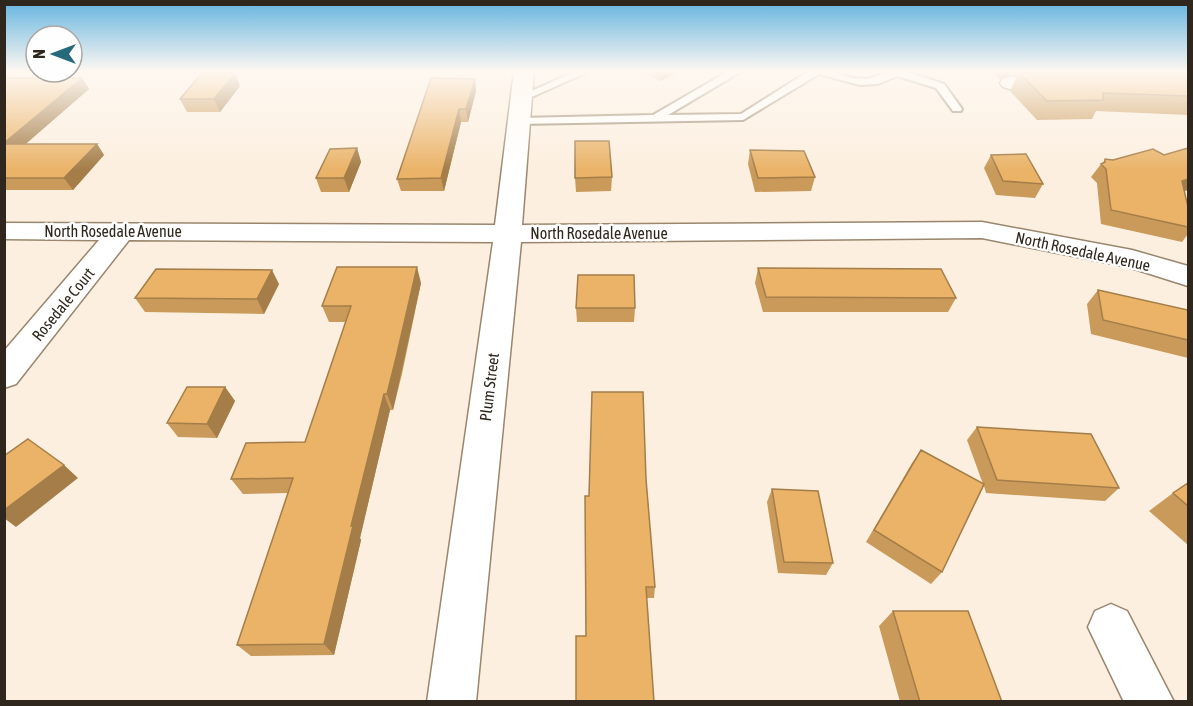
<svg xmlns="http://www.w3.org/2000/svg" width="1193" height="706" font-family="'Asap Condensed',sans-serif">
<rect width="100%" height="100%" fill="#fcefdf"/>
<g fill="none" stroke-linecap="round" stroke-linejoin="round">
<g stroke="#99866d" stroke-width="4">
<path id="lane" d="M576,71H590L525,100L521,101L516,98Z
M729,71H742L668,115L741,114L809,71H830L852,78L868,79L892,71H905L944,84L962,109L961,111H953L936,88L897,76L878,84L860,85L819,74L743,120L519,124L513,121L519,118L653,115Z"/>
</g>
<g stroke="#99866d" stroke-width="3">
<path id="street" d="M514,71H534L522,225L982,222L1132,250L1188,266V286L1128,267L982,238L521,242L476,702H427L493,242L129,240L16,384L4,388V351L99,240L4,239V223L495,225Z
M1098,71H1119L1126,80L1123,84L1116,86L1010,89L1003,87L1000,83L1003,79L1010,77L1100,74Z
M1111,604L1127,611L1174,702H1124L1088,627L1095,611Z"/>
</g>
<use href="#lane" fill="#fff" fill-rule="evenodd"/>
<use href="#street" fill="#fff" fill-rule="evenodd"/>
</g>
<path fill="#c99a59" d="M639,71H679L661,81Z
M992,71H1188V115L1096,111L1092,119L1037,120L1010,91L1018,74L1010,75L1000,80Z
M4,78H82L89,89L25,144H97L104,155L73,190H4Z
M475,79L476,91L468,122H461L444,191H401L397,179Z
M240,86L220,112H187L180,99Z
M357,148L361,162L349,192H321L316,178Z
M750,150L815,177L811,191L755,192L748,164Z
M991,155L1043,184L1035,198L996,195L984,168Z
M1105,159L1188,190L1184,191L1188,207V234L1182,242L1101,224L1097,183L1091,177L1101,164L1103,163Z
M612,177L611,191L576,192L575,178Z
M758,268L956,298L948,312H763L755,283Z
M421,283L402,374L393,410H390L360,538L361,540L334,655L251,656L237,645L288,493L243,494L231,479L305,442L346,322H329L322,306Z
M279,284L264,314L145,312L135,298Z
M1098,290L1188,310V358L1091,334L1087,304Z
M576,308H635L634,322H577Z
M225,387L235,401L217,438L178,437L167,423Z
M977,427L1119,488L1105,501L986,493L984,486L942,572L931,584L866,542L912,463L921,450L983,484L967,440Z
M646,479L655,587L654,598H646L586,636L589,496Z
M1188,483V545L1149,511L1173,493Z
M772,489L833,563L826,575L778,573L767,502Z
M893,611L1002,702H900L879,626Z"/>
<path fill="#a47d49" d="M662,71H679L661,81Z
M1004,71H1012L1010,75L1000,80Z
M235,73L240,86L220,112L214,99Z
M82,78L89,89L12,156L4,146V143Z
M475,79L476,91L468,122L466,109Z
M459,109L461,122L444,191L441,178Z
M97,144L104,155L73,190L64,178Z
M357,148L361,162L349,192L344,178Z
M1188,179V190L1171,195L1182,181Z
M417,267L421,283L393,410L387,394Z
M272,270L279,284L264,314L257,299Z
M225,387L235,401L217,438L207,424Z
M384,394L390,410L360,538L361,540L334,655L324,644L351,526Z
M64,465L78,478L16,527L4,518V510Z"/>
<path fill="#eab368" stroke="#a47d49" stroke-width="1.5" d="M1082,71H1188V96L1103,93V100L1047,101L1019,73Z
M202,73H235L214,99H180Z
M4,78H82L4,143Z
M431,78L475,79L466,109H459L441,178L397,179Z
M575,141H609L612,177L575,178Z
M4,144H97L64,178H4Z
M357,148L344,178H316L330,149Z
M1188,148V179L1182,181L1188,207V227L1111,210L1106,169L1101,164L1105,162V159L1113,160L1153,149L1164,155Z
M750,150L804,151L815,177L758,178Z
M1026,154L1043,184L1003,181L991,155Z
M337,267H417L396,358L387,394H384L351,526H353L324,644L237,645L293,478L231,479L246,443L305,442L351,306H322Z
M758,268L941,269L956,298L766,297Z
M156,269L272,270L257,299L135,298Z
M578,275H634L635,308H576Z
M1098,290L1188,310V340L1103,320Z
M187,387H225L207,424L167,423Z
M592,392H643L646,479L655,587H646L654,702H576V636H586L585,496H589Z
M977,427L1091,434L1119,488L997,480Z
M28,439L64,465L4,510V456Z
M921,450L984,484L942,572L874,530Z
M1188,483V506L1173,493Z
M772,489L818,491L833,563L784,562Z
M893,611H968L1002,702H920Z"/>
<linearGradient id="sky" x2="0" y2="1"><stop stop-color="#63b4e0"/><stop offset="0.42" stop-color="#fef8f1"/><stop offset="1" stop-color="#fef8f1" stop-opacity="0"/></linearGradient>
<rect width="1193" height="170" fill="url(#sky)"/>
<g text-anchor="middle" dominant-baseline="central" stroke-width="5" stroke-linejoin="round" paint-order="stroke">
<g font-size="16" fill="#2f271d" stroke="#fefefe">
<text x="113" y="231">North Rosedale Avenue</text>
<text x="599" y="233">North Rosedale Avenue</text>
<text transform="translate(1083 251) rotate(12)">North Rosedale Avenue</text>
<text transform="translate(63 304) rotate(-51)">Rosedale Court</text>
<text transform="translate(489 387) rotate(-83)">Plum Street</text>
</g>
</g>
<rect width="1193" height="706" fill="none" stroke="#2f271d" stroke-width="12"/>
<g transform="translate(54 54) rotate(270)"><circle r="28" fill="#fefefe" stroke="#aba8a4" stroke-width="1.5"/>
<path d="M0-4.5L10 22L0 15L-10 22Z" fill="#25697a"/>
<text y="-9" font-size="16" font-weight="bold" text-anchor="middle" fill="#2f271d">N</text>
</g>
</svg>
